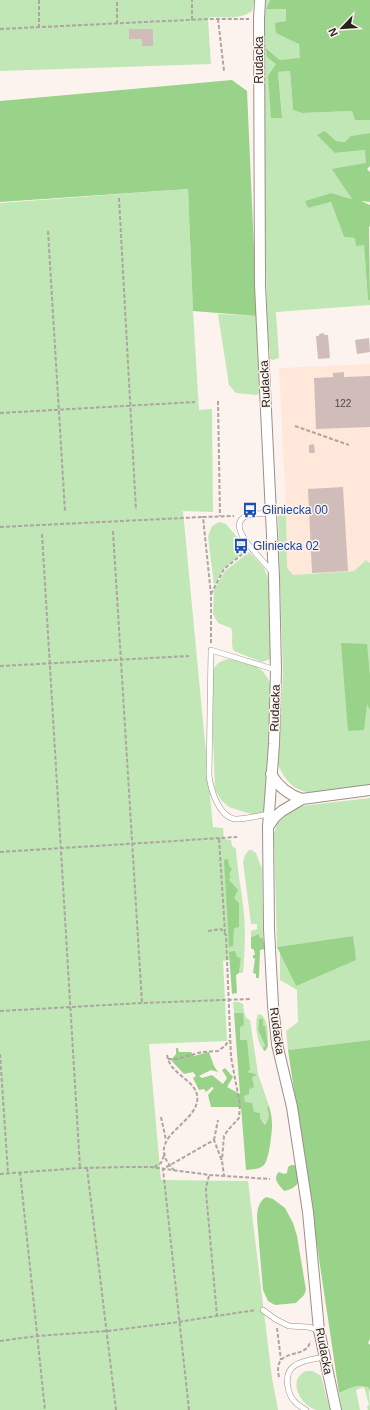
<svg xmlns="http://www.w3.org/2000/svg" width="370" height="1410" font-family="Arial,sans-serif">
<rect width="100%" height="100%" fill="#fdf3ee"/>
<path fill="#ffe8da" d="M370,364V563L366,560L354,571L293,575L287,568L286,509L279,368Z"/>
<path fill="#c0e7b5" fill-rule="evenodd" d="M0,0H254L252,11C240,20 225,17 210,17L208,19L211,64L0,71Z
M264,0H270L266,9H286V21L299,44L301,59L280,60L267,48L276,64L282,117L278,72L290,71L293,110L302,113L352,111L355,120H370V133L352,136L346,142L336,141L325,131L335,153L366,150V163L353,199L331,193L305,201L308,208L331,202L344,237L355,238L364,244L368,300H370V305L276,312L279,358L273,360L270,359V350L268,346L260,35Z
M188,189L193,311L199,410L212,409L213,512L183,511L213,827L223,828L224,839L231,840L232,846L236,849C237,868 241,886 243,905C246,928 245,950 243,973H239L241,959L229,952L230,960L223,961L227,1041L149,1044L161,1180L248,1181L272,1378L278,1410H0V203ZM225,860H228L229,874L231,876L229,880L234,898L233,946Z
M218,314L257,316L259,393L257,395L236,393L229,385Z
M286,509L287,568L293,575L354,571L366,560L370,563V788C358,789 345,790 333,792C304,795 291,792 278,765L283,673L278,517L281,512Z
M219,522L226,524L247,549L223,569L214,586L208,536L212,526Z
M249,552L264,568L271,586V659L262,662L234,651C230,644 234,636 231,628L218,623L213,614L214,590L225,571Z
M229,659C250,665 264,663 271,687L265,810L259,814L254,815L229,807L221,800L215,789L211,681C213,668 215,662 229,659Z
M370,798V1040L288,1050L286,1031L298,1022L297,990L280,980V952L296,986L353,936L277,947L274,834L277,824L284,817L301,806Z
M249,850H252L256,853L262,869L263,938H260L259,934L251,937V931L257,929V924H251L243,862L245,855Z
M233,1002H239L244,1005L243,1007L246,1018L250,1020L258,1074L269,1106L267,1107C269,1114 270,1119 266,1125L245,1102L244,1096L249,1089L252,1077L256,1076L247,1072V1040H240V1027L243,1013H234Z
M258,1014L262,1015C269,1024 268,1034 268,1046L265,1027L263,1026V1019L259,1020L258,1030L265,1047L263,1048L264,1051C257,1043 254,1024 258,1014Z
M306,1371H313L321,1376L330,1410C326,1410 320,1410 317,1410C301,1406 286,1380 306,1371Z
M364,1386L369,1388L370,1410H368L367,1406L369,1405L364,1387L356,1390L360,1410H342L339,1393L353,1387Z"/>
<path fill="#99d289" d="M270,0H370V120H355L352,111L302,113L293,110L290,71L278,72L282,118H271L268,76L276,64L267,57L266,48L280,60L300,58L299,44L276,33L275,23L286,21V9H266Z
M232,80L247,91L257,316L193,311L188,189L0,202V101Z
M325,131L336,141L345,142L351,136L370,133V166L367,169L370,172V202L361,201L370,205V226L369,227L370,300H368L364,245L356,246L355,238L344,237L331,202L308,208L305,201L331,193L352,199L332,169L366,163L365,150L335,153L317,135Z
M341,643L367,644L370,677V710L367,704L364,730L348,731Z
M228,859L229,866L232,869L229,874L231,876L229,880L238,890L234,898L239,903V927L234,928L233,946L229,947L224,860Z
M259,934L260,938H263L265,949L260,950L259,978H256V974L253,973L255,959L253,958V955H255L254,950L251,948V937Z
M353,936L356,960L296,986L277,947Z
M235,951L237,957L241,958L239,973L236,975L237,993L232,994L229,952Z
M234,1013H243L244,1025L240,1027V1040H247L250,1070L247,1072L255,1074L256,1076L252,1077L254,1087L249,1089V1094L244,1096L245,1102L252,1103L254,1112L260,1113V1118L265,1125C270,1119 269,1114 267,1107L269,1106C271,1112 272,1119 272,1125C272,1133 269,1160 264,1165C259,1170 252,1169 246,1170L241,1107H211L208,1095L214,1088L212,1087L206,1092L204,1089L199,1090L193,1078L196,1076L193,1072L184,1074L171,1060L176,1054V1048H178L179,1052H191L194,1056L209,1052L214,1066L218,1072L211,1070L199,1076L202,1078L212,1075L223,1084L227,1078L222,1070L225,1068L233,1077L227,1087L240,1094Z
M259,1019H263V1026H265L268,1046L266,1050L264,1051L263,1048L265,1046L258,1030Z
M370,1040V1339L368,1343L370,1345V1392L369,1388C358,1383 349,1389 339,1393L288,1050Z
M291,1165H294L296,1167L298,1183C294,1188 290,1190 284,1191C279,1185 272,1179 279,1172L284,1174L287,1173L288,1167Z
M266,1197L273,1199L285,1208L293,1223L297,1236L306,1290L304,1295L296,1303L275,1305L268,1301L263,1290L257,1219C257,1211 258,1202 266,1197Z"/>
<path fill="#d0bdba" d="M129,29H153V46H142V39H129Z
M324,333V335H328L330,358L318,359L316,336H319V334Z
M369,338L370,352L357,354L355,340Z
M344,372V377L370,376V427L316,429L314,378L333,377V373Z
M314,444L315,453H309V445Z
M343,487L348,571L312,573L308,489Z"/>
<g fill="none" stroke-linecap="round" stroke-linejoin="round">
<g stroke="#9e8f87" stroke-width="6">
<path id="service" d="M271,513C264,514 253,513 246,516C223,527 266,562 272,572
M269,814C261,815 242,820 235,819C219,817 211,790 209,776L211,650L276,670
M263,1310L275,1319L289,1326L308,1327L319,1330
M306,1410C303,1408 299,1406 296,1403C287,1395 283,1374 294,1366C302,1360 315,1359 324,1357"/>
</g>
<g stroke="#9e8f87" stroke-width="12">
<path id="minor" d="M260,0L259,19L260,285L274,577L276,670L274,744L268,827L269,929L273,1005L277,1044L292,1107L308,1212L319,1330L336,1410
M271,774C278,786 289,795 302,799
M268,827L275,817L282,811L302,799L370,790"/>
</g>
<path stroke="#ada5a1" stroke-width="2" stroke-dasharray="4 2" stroke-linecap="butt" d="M218,19L224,71
M192,20V0
M117,24V0
M39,28V0
M0,29L208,19H249
M119,198L136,510
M48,231L65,512
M218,401L220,516
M0,413L195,402
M295,426L349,445
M0,527L203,517
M113,531L142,1003
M42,534L80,1168
M211,594L224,569L245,552
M211,643V595L203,517L234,516
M0,666L189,656
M219,839L225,932
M0,852L237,837
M208,931L221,929L226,935L231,1057L240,1105L239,1118L228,1130L224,1136L222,1160
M0,1011L142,1003L250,999
M0,1054L8,1173
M167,1055C168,1060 170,1065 174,1069C183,1079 200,1086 197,1102C192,1127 142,1139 175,1171
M168,1059H177L202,1052L218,1051L225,1046L229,1040
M161,1117L166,1140
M214,1140L218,1120
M154,1167L161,1163L165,1153
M87,1168L116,1410
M20,1172L45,1410
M0,1174L80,1168L130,1167H150L210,1175L270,1179
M209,1176L206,1187V1192L217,1316
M277,1328L281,1360
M0,1341L37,1336L107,1331L179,1322L190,1320L256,1310
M279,1377C272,1345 308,1361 310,1341
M189,1410L163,1169L214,1140L222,1161L224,1176"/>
<use href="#service" stroke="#fff" stroke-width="5"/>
<use href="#minor" stroke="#fff" stroke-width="10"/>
</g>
<defs>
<g id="bus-bare" transform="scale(1.2)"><path d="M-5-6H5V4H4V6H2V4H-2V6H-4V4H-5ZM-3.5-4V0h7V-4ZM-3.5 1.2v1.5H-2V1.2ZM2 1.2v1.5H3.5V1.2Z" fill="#1a4fb4" stroke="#fdf3ee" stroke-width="2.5" paint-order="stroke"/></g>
</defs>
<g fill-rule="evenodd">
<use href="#bus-bare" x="250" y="510"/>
<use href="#bus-bare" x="241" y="546"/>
</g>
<g text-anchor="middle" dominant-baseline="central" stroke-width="3" stroke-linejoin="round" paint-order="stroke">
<g font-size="10" fill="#524946">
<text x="343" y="403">122</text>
</g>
<g font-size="12" fill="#28221f" stroke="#fdf3ee">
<text transform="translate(259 60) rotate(-90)">Rudacka</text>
<text transform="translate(265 384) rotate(-93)">Rudacka</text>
<text transform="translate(275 708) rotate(-88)">Rudacka</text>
<text transform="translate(277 1031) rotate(82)">Rudacka</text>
<text transform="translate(324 1351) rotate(79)">Rudacka</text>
</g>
<g font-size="12" fill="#164399" stroke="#fdf3ee" text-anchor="start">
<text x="262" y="510">Gliniecka 00</text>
<text x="253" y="546">Gliniecka 02</text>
</g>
</g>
<g transform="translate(342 28) rotate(245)" stroke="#fdf3ee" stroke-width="3" paint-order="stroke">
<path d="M0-3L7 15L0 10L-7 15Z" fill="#28221f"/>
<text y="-6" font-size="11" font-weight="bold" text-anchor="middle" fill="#28221f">N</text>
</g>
</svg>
